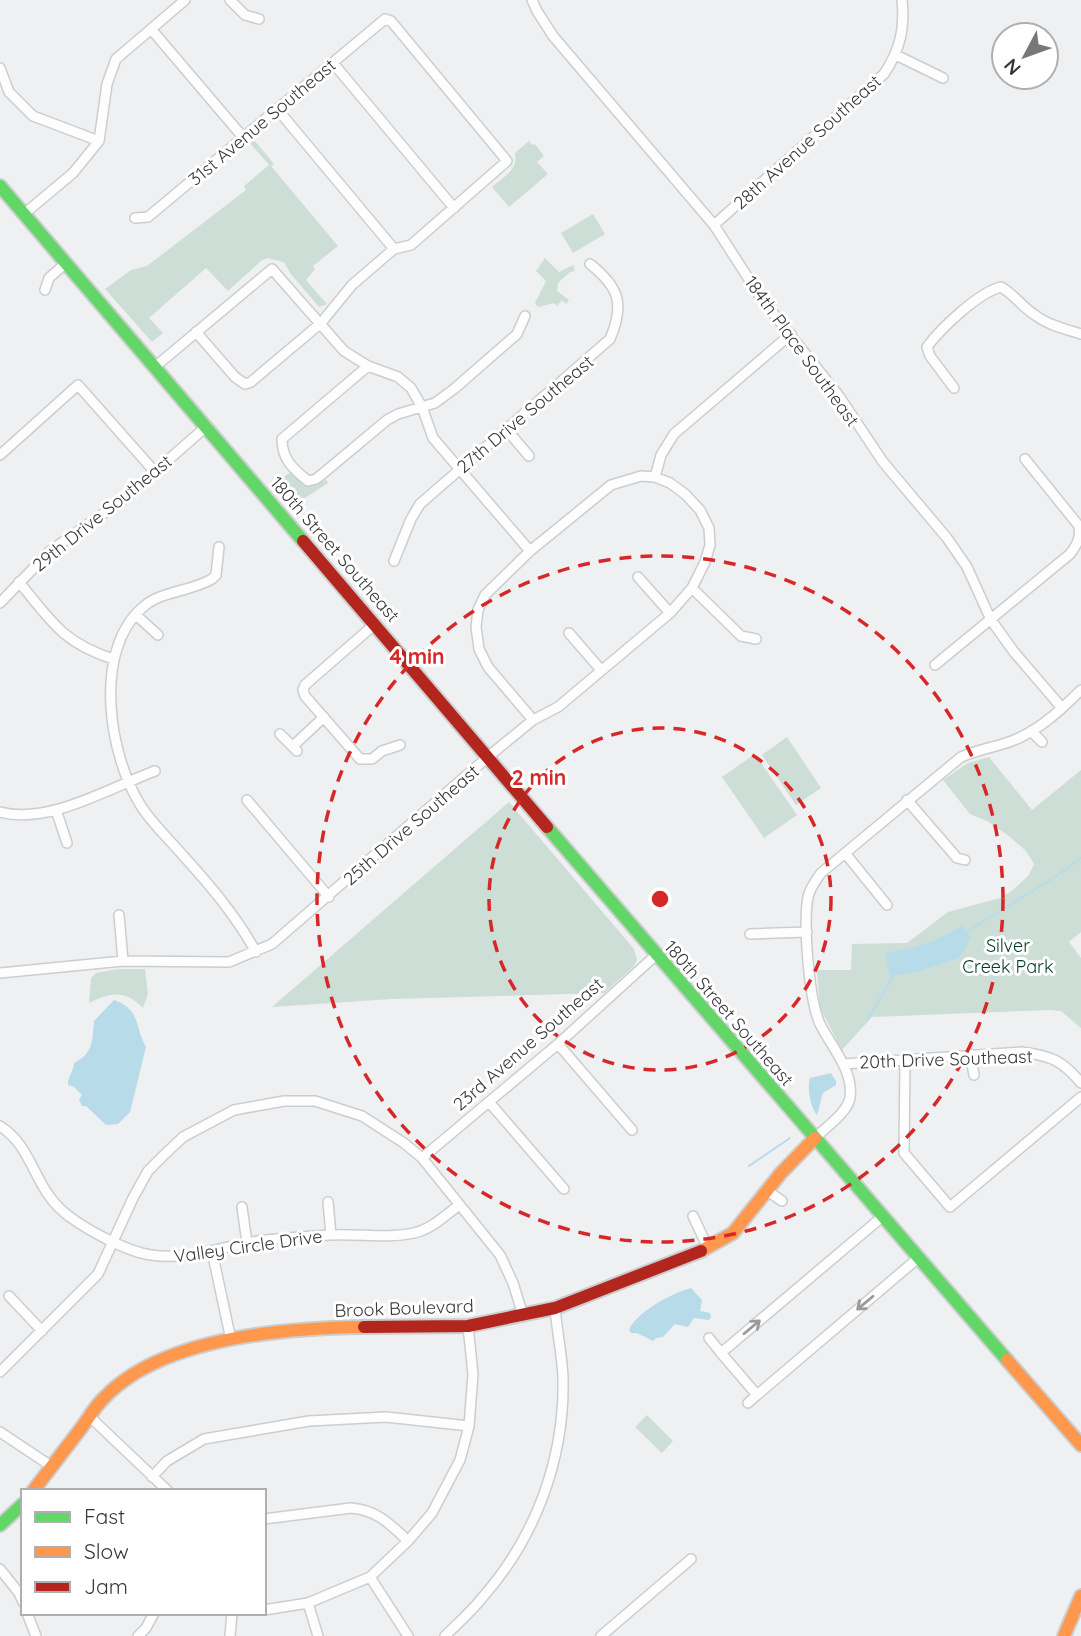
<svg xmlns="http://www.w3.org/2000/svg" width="1081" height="1636" font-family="Quicksand,sans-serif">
<rect width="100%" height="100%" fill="#eff0f2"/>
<path fill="#ccded5" d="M254,140L274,164L271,166L338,246L313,266L315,269L306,280L327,304L319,307L290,273L284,262L267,258L261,261L228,291L206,268L149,318L163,333L152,342L105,289L131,270L147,266L246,190L244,186L269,165L250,143Z
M529,141L532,145L535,144L544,156L537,162L548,174L509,207L492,187C504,176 518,171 515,153Z
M593,214L605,234L573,253L561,233Z
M545,258L559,272L573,265L575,271L570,272L558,283L557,291L569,300L566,304L562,300L557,306L554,303L538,307L535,303L546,281L536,271Z
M292,471C305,485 306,488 326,480L328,483L291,507L272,485Z
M787,737L821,788L796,805L762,755Z
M755,754L797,815L764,838L722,777Z
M989,757L1032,810L1081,770V932L1069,942L1081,958V1028L1061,1011L1049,1010L872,1017L842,1050L820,1008L817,970H851L852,944L907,943L948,912L1000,898L1013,890L1029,875L1034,864L1026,851L1010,837L989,822L970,814L943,780L968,763Z
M509,802L634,949L637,960L634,966L604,993L392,999L272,1007Z
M118,969H145L148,994L143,1008C124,989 111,993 89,1003L91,978L96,973Z
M647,1415L673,1441L662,1453L635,1427Z"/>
<path fill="#b8dbea" d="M962,926L971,938L959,958L917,972L890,976L885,953C916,947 935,943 962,926Z
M114,1000C141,1010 134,1025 146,1047L130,1112L118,1124L106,1125L86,1106H82L79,1100L82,1095L74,1087L68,1085C67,1077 74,1072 74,1063C94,1053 92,1040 94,1021Z
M831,1073L836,1081V1085L823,1093L817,1115C810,1107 807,1088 810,1078Z
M691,1288L702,1300L700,1311L710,1313L711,1317L709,1320L694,1318L688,1327L675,1324L663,1337L656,1338L653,1341L637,1333H631L629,1330C636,1312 674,1292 691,1288Z"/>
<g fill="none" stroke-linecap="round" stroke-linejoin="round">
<path stroke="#b8dbea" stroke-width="2" d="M966,932L1055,877L1081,858
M868,1019L894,975
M749,1166L790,1138"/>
<g stroke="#cccdce" stroke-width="12">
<path id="street" d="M230,0L245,15L259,19
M532,0L537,11L553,36L714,225L761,298L839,396L883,462L947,538L967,567L991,620L1014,652L1062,708
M151,29L242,136
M896,55L943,78
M333,63L454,208
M0,68L9,92L33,116L99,141
M278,110L394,249
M24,214L73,173L99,141L107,84L116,59L185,0
M135,218L148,217L385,19L391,21L507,161L411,245L394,249L388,254L352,285L321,323L251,382L245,384L235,377L196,332
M714,225L884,74C900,50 905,29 902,0
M45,290L49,278L66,263
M156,366L272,269L344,351L368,366L398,377L411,388L422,407L433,438L530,551
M368,366L282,439C282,459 292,468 308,481L316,479L326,471L387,420L398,414L435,403L454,389L517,334L525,316
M954,388L930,356L927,347C940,329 979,292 1001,287C1014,294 1022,307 1035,315C1048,325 1065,329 1081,334
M507,430L529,456
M0,455L78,385L155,472
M655,477L661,455L674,434L791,334
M219,547L216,575L212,579C190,592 163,590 143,607C92,651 109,756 141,806C151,822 166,836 179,851C208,883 235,914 256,952
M394,561L411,519L420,504L610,339C625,304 619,287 590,264
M638,577L670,613
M19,582C52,622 62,642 113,659
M692,588L741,636L756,639
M0,603L50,551L120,502L207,426
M136,615L158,635
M375,624L305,685L303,690L305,696L360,759H372L382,751L400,745
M569,633L601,670
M935,665L1070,554C1077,545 1081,537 1079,526L1025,459
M1031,731L1042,742
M280,734L297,751
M293,746L324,717
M247,800L329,897
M907,800L957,858L965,860
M56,810L67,843
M0,812C49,825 109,788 155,771
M845,853L887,905
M119,915L123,961
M750,934L807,932
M0,973L123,961L229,962L272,944L489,756L533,720L558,707L670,613L692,588L705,562L710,545L709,528L700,510L685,494L670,483L655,477L641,476L611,485L530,551L485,595L478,610L476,627L479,649L488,667L533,720
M558,1044L632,1130
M970,1054L974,1075
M905,1059L904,1153L950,1207L1081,1097
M843,1064L1022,1052C1051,1056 1062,1060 1081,1083
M489,1102L564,1189
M0,1126C35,1148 33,1191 70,1217C89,1231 128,1252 151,1255C183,1260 213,1250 245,1243C272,1238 302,1237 329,1235C358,1233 386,1239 414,1233C431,1229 445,1216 459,1205
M815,1138C826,1127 847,1113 850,1098C854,1071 831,1046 820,1024C809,1000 803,923 808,897C810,888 816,880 821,873L961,757C975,751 989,748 1003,744C1034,735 1059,712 1081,690
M422,1158L558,1044L656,955
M768,1191L782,1201
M328,1202L331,1235
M242,1207L247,1243
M693,1216L708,1248
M882,1217L721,1353L757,1395L917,1259
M212,1251L231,1340
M9,1296L42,1331
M709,1338L721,1353
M0,1372L98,1274L133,1198L148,1171L164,1155L183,1137L234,1110L284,1101H315L362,1116L404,1143L422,1158L500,1255L513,1283L523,1315
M748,1403L757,1395
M88,1415L168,1491
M0,1432L51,1466
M152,1477L167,1461L204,1439L309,1421L386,1417L469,1426
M264,1519L351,1508C377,1510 390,1524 408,1541
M0,1569L19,1593L23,1602
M370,1577L408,1636
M308,1603L318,1636
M264,1610L308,1603L370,1577L408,1541L432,1513L460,1460L469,1426L473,1374L468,1326
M27,1613L36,1636
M138,1636L146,1628L154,1613
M230,1636L232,1613
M445,1636C457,1624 471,1612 482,1598C536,1537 565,1458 563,1377C562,1355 557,1331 555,1308
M601,1636L691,1559"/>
</g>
<g stroke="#cccdce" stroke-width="16">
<path id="fast" d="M0,186L303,541
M547,827L1007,1360
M0,1525L23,1504"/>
</g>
<g stroke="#cccdce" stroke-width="16">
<path id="slow" d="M701,1251L733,1233L781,1173L815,1138
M1007,1360L1081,1445
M33,1491C49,1470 66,1448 82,1427C89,1417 96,1405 105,1397C163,1337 285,1328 364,1327
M1064,1636L1081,1596"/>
</g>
<g stroke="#cccdce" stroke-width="16">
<path id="jam" d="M303,541L547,827
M364,1327L468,1326L555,1308L701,1251"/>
</g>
<use href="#street" stroke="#fdfdfd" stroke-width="9"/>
<use href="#fast" stroke="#63d668" stroke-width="12"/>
<use href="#slow" stroke="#ff974d" stroke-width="12"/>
<use href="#jam" stroke="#b3261e" stroke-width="12"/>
</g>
<defs><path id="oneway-shaft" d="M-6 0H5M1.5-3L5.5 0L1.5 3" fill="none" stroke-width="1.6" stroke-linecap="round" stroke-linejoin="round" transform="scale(1.75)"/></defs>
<g stroke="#9a9a9a">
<use href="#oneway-shaft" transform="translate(865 1303) rotate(140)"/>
<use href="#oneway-shaft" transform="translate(752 1327) rotate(-40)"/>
</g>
<g fill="none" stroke="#d62828" stroke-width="3.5" stroke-dasharray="12 9">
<circle cx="660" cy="899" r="171"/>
<circle cx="660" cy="899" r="343"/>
</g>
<g text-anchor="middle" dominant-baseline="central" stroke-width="6" stroke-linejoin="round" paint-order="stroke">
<g font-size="18" fill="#363738" stroke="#fff">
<text transform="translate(262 122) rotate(-40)">31st Avenue Southeast</text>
<text transform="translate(807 142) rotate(-42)">28th Avenue Southeast</text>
<text transform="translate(802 351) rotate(54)">184th Place Southeast</text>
<text transform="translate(525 414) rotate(-40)">27th Drive Southeast</text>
<text transform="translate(102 513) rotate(-39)">29th Drive Southeast</text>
<text transform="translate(335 549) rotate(49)">180th Street Southeast</text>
<text transform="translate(411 825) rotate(-41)">25th Drive Southeast</text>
<text transform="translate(729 1013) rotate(49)">180th Street Southeast</text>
<text transform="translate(528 1044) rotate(-41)">23rd Avenue Southeast</text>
<text transform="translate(946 1059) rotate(-2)">20th Drive Southeast</text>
<text transform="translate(248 1246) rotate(-8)">Valley Circle Drive</text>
<text transform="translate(404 1308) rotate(-2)">Brook Boulevard</text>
</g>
<g font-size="18" fill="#033d25" stroke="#fff">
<text x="1008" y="945">Silver<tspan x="1008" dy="21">Creek Park</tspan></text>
</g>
</g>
<circle cx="660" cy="899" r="10" fill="#d62828" stroke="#fff" stroke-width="3.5"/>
<g font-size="21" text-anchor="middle" font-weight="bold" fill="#d62828" stroke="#fff" stroke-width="6" stroke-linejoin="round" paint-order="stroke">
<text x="417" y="664">4 min</text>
<text x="539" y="785">2 min</text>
</g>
<rect x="21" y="1489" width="245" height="126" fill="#ffffff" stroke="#afafaf" stroke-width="2"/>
<rect x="35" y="1512" width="35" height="10" fill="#63d668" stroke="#afafaf" stroke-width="2"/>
<text x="84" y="1524" font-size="21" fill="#363738">Fast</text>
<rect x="35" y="1547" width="35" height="10" fill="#ff974d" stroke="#afafaf" stroke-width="2"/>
<text x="84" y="1559" font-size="21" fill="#363738">Slow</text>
<rect x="35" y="1582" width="35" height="10" fill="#b3261e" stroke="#afafaf" stroke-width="2"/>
<text x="84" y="1594" font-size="21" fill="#363738">Jam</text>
<g transform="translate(1025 56) rotate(229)"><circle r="33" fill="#ffffff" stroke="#afafaf" stroke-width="2"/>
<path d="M0-5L12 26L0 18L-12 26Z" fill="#777879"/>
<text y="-10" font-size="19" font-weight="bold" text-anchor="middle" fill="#363738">N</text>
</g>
</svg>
